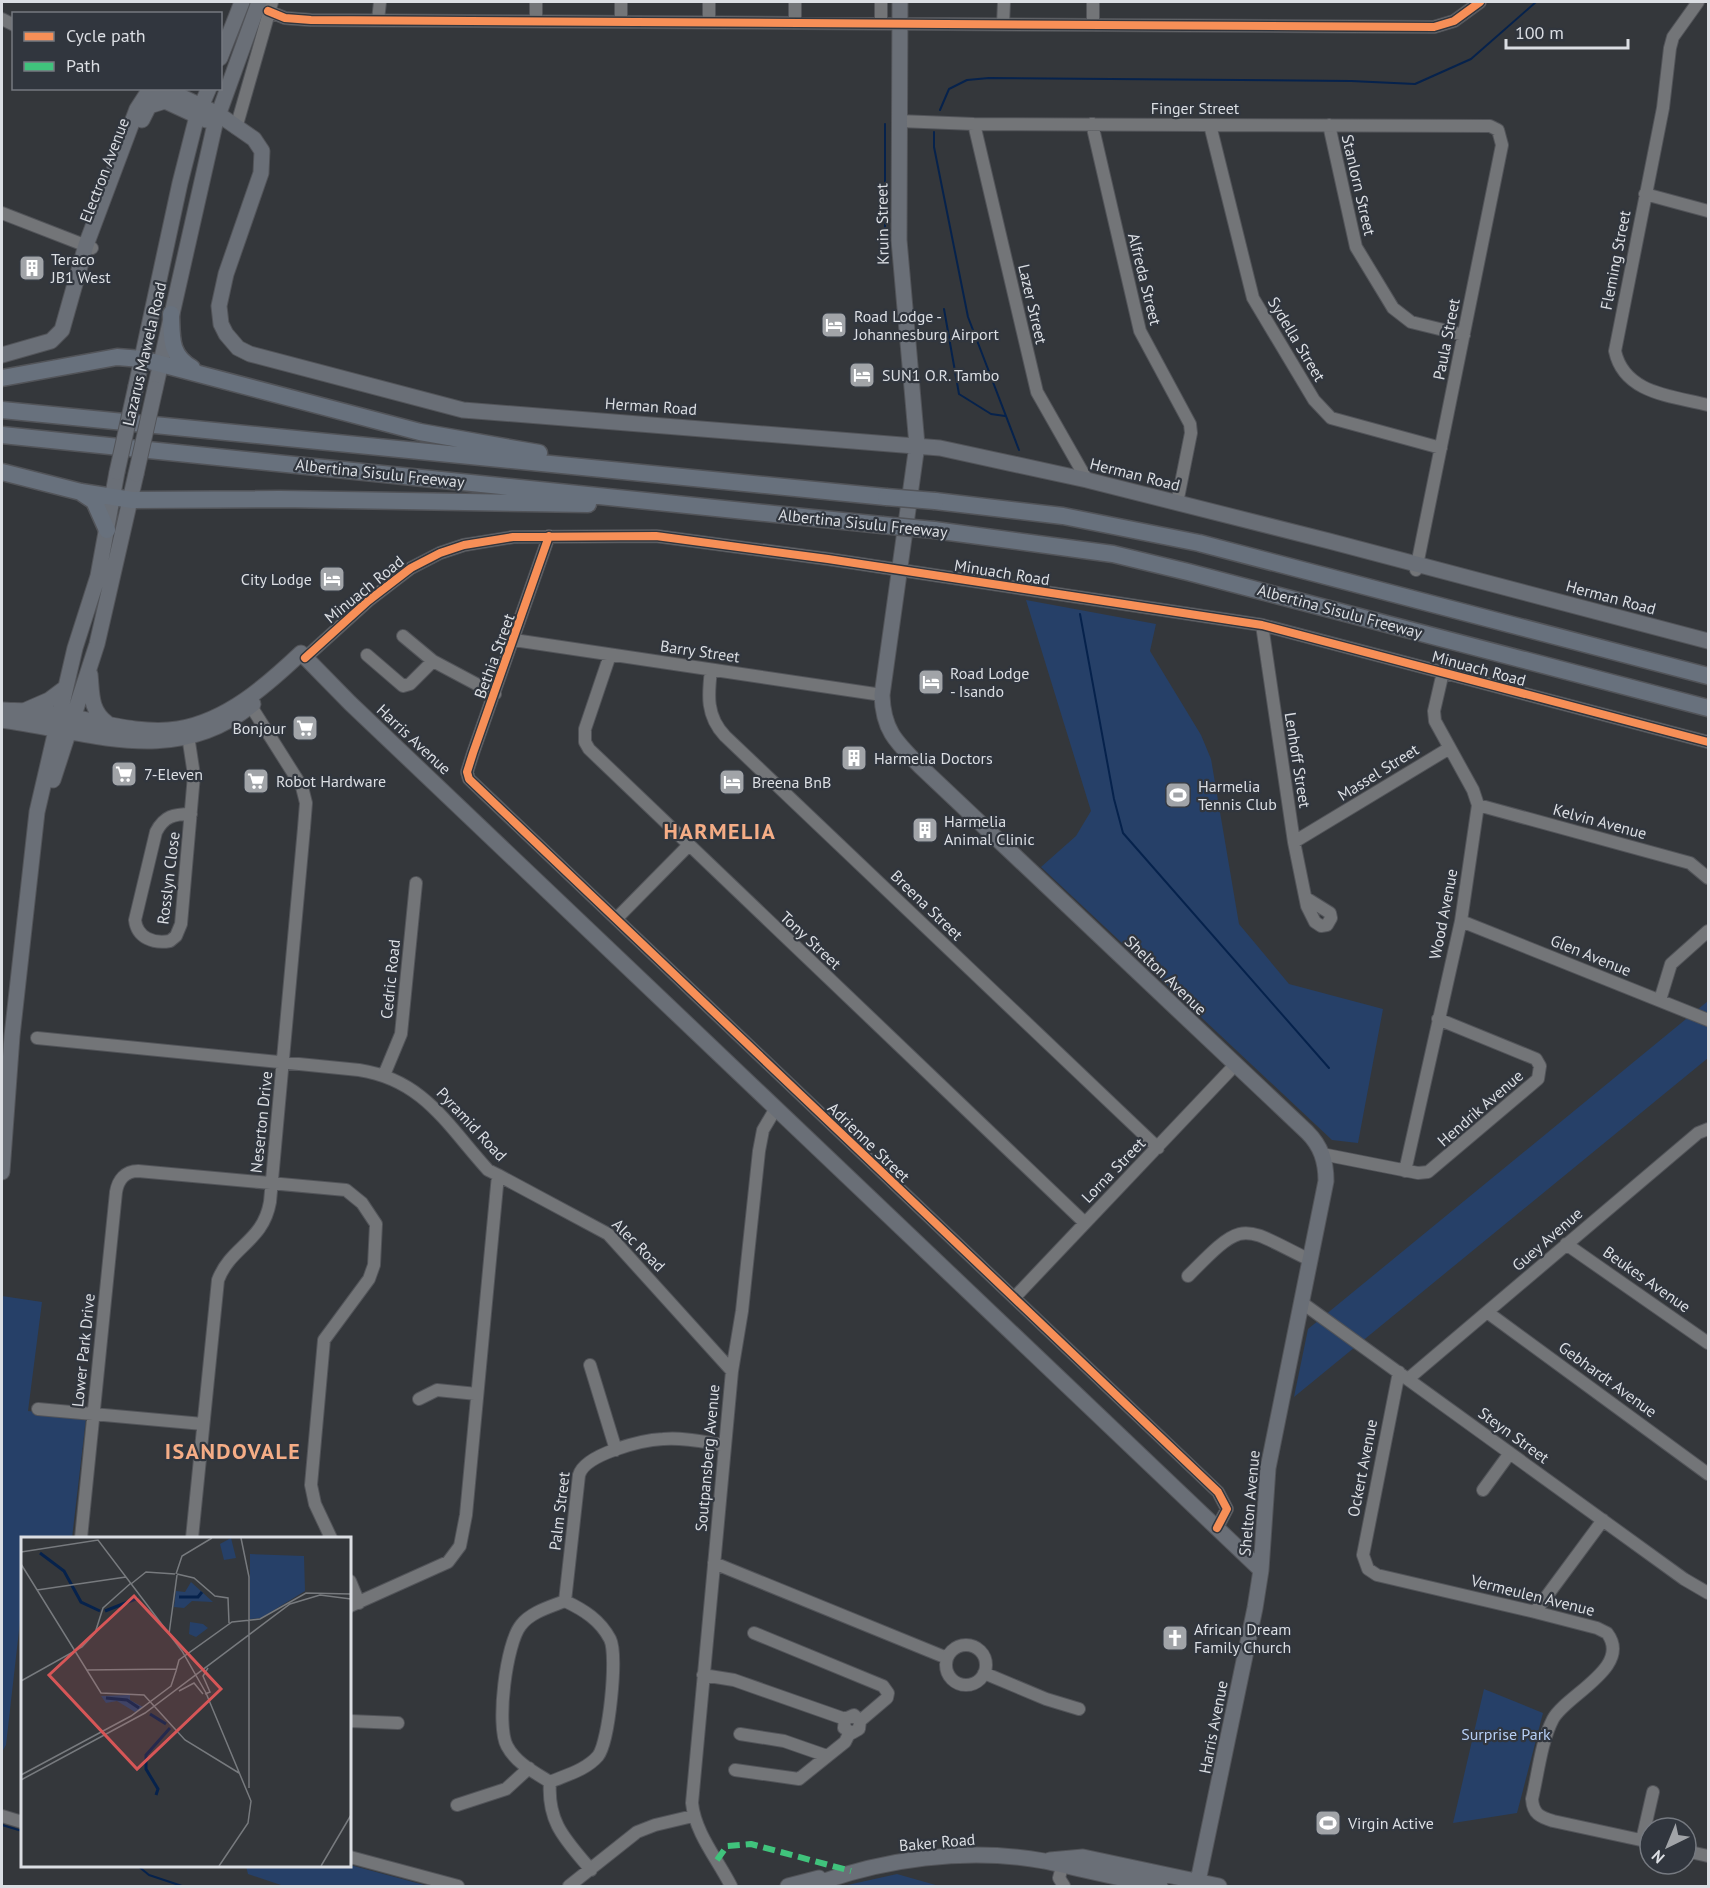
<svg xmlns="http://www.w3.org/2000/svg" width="1710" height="1888" font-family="'PT Sans',sans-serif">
<rect width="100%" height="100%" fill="#34373b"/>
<path fill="#264068" d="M1026,600L1156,624L1150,651L1201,735L1211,759L1239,924L1289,984L1383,1009L1358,1143L1332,1140L1041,867L1076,836L1091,811Z
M1708,1001V1058L1294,1397L1308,1329Z
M2,1296L42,1302L28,1411L86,1418L72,1538H22V1604L6,1745L2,1752Z
M1484,1689L1543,1713L1517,1813L1453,1823Z
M350,1865L428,1886H284L248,1874L246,1866Z
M897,1874L939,1886H843Z"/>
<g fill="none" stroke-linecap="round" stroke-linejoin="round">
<path stroke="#06224c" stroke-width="2" d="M940,110L949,89L967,80L989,78L1351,81L1415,84L1471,59L1536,2
M934,132V147L968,317L1019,450
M885,231V124
M944,309L959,394L991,414L1005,416
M1080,614L1114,799L1123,833L1329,1068
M2,1825L22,1831
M138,1866L149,1875L182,1886"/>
<g stroke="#525459" stroke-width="14">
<path id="minor" d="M536,2V21
M1698,2L1673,37L1670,48L1663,108L1615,351C1624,394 1673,396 1708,405
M268,11L285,18L311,20L1434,27L1454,21L1480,2
M2,19L14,25
M378,20L380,2
M621,21V2
M709,22V2
M795,22V2
M881,22V2
M1003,24L1004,2
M1093,25V2
M899,121L974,124L1490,126L1498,130L1502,145L1416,570
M974,124L1037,392L1087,480
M1092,124L1140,331L1190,424L1191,433L1177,503
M1210,125L1253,298L1314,400L1331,418L1441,448
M1329,125L1356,247L1393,308L1411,322L1464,335
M236,128L272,2
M1645,194L1708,211
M2,213L92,248
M549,536L473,753L467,772L469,779L1218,1492L1227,1509L1217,1528
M1262,625L1294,842L1307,906L1315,922L1321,926L1327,925L1331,918L1330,913L1306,898
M403,636L433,661L495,694
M514,640L882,695
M367,655L403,686L410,684L433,661
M610,655L585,729V742L589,749L1085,1223
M305,658L368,601L411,568L440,553L464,545L513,537L656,536L828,559L1262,625L1708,742
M711,670C708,695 706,716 725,736L1158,1148
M187,729L194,775L181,924L176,936L170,941C154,944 137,938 135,920L156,832C164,816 174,814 191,814
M1478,805L1690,863L1708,878
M1294,842L1448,749
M616,919L688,846
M1461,921L1708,1020
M1660,1000L1671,964L1708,931
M37,1038L359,1070C424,1080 447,1125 488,1170L498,1175L466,1515L460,1546L448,1562L350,1606
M384,1075L401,1034L416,883
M1322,1154L1418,1173L1428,1172L1538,1079L1540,1066L1536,1059L1438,1019
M1405,1171L1461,921L1478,805L1473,790L1435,721L1434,711L1443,672
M498,1175L608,1234L732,1371
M1566,1244L1708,1343
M1188,1276C1246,1217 1240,1226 1310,1260
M1014,1298L1235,1065
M1301,1302L1684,1579L1708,1593
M1487,1312L1708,1474
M590,1365L616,1450
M1399,1372L1363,1555L1368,1569L1377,1575L1535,1612L1597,1628L1607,1633C1633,1667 1566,1695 1553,1719C1541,1742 1538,1774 1532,1799C1533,1814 1540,1817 1553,1821L1650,1842
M1408,1379L1698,1133L1708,1129
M419,1399L437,1390L477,1394
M38,1409L203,1424
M1483,1490L1510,1453
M81,1538L116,1192C118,1180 125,1171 138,1171L346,1190L362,1203L376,1224L374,1265L369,1279L324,1340L311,1485L315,1504L331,1538
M192,1538L218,1280C231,1246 263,1242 270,1202L304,828L306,803L302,787L247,700
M714,1563L947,1658
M350,1581L359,1603
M565,1601L579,1475C585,1454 642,1440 663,1439C683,1437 704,1442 724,1445
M1535,1612L1603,1520
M754,1633L883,1686L888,1693L887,1698L860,1721
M946 1665a20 20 0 1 1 40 0a20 20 0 1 1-40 0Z
M984,1673L1046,1699L1079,1709
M703,1675L734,1680L845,1719L854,1715L860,1721L859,1729L852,1733L844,1728L845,1719
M350,1721L398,1723
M740,1734L784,1741L827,1756
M735,1770L799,1779L845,1742L850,1732
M550,1782C566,1775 586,1770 598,1756C609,1742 618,1655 610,1639C600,1620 584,1610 565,1601
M550,1782C534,1772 516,1763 507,1746C496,1726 506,1643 521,1625C531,1612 550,1607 565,1601
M550,1782C547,1823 566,1840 591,1870
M457,1805L506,1789L529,1768
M2,1816L22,1822
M1642,1840L1653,1792
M1686,1851L1708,1856
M350,1857L458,1886
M1062,1867L1059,1878L1064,1886
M569,1886L637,1832L655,1825L693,1816
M731,1886C718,1860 695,1833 692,1803L732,1371L742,1311L759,1151L763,1130L776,1108"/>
</g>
<g stroke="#525459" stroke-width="17">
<path id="major" d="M900,2L899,240L917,445L882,695C883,730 896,742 920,766L1307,1132C1321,1146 1326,1161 1326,1181L1268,1468L1261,1570L1255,1608L1197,1886
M220,58L242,2
M163,88L218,114L254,139L262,151L261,173L226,274L219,306L221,324L226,334L238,348L250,354L463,410L940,448L1087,480L1329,541L1708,641
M142,120L149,106L165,101L206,120
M2,355L51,341L62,330L86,245L137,109L148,92L157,88
M136,386L180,183L197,116L209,88
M155,389L215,124L259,2
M90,674C92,694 90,710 107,723
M2,710C21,711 41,711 61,715C98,721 140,735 178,729C227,721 267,685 301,653L350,703L1261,1570
M26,710L49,700L65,688
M2,720C91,732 175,768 253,704
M53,780L97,644L136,474
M2,1172L12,1036L37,812L75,648L98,576L117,472
M1050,1860L1083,1857L1219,1886
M788,1886L819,1878
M810,1886C882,1859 966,1847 1044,1861C1082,1869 1121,1879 1160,1886"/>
</g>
<g stroke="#525459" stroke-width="19">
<path id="highway" d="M171,314C172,336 169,355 192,368
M2,378L117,357L142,359L420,432L539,453
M2,410L886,497
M2,435L882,525
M2,472L81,492L132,500L280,499L588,504
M82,493L94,501L107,530
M935,501L1063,516L1199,543L1708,676
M934,530L1113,554L1188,572L1708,708"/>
</g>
<use href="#minor" stroke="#737578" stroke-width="12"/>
<use href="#major" stroke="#6a6f77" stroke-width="15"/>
<use href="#highway" stroke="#68717d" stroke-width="16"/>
<g stroke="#525459" stroke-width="17" stroke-linecap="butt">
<path id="major-bridge" d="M117,472L136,386
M136,474L155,389"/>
</g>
<g stroke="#525459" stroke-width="19" stroke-linecap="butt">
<path id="highway-bridge" d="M886,497L935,501
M882,525L934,530"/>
</g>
<use href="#major-bridge" stroke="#6a6f77" stroke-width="15"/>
<use href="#highway-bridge" stroke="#68717d" stroke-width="16"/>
<path stroke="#40c37c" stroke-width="6" stroke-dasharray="12 6" stroke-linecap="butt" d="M717,1860L727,1846L751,1844L851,1871"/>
<g stroke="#31363e" stroke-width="11">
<path id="cycleway" d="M268,11L285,18L311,20L1434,27L1454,21L1480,2
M549,536L473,753L467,772L469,779L1218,1492L1227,1509L1217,1528
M305,658L368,601L411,568L440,553L464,545L513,537L656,536L828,559L1262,625L1708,742"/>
</g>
<use href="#cycleway" stroke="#f78f57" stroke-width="8"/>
</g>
<defs>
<g id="building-square" transform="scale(1.35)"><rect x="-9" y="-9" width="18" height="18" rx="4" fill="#a1a4a8" stroke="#31363e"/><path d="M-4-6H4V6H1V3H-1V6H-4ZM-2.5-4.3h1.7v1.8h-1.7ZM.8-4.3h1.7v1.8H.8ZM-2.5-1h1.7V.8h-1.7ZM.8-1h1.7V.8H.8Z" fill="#fff"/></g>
<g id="hotel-square" transform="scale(1.35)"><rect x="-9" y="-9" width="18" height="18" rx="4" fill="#a1a4a8" stroke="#31363e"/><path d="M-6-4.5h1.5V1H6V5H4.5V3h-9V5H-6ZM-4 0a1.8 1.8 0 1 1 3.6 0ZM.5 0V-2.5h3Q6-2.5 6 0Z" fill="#fff"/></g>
<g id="supermarket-square" transform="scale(1.35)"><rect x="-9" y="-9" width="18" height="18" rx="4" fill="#a1a4a8" stroke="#31363e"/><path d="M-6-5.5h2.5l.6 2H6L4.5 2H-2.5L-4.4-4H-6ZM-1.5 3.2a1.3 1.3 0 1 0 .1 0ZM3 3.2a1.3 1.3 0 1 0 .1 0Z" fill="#fff"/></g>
<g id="stadium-square" transform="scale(1.35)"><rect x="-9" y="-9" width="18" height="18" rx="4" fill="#a1a4a8" stroke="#31363e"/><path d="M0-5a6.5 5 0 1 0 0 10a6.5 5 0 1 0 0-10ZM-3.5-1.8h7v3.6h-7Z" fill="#fff"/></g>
<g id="church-square" transform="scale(1.35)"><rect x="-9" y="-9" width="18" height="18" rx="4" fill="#a1a4a8" stroke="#31363e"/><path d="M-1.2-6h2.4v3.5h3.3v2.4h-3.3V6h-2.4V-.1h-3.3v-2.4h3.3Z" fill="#fff"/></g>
</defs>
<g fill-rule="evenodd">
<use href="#building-square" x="32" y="268"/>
<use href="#hotel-square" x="834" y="325"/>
<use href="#hotel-square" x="862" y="375"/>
<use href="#hotel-square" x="332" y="579"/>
<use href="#hotel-square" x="931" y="682"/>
<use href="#supermarket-square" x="305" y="728"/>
<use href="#building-square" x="854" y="758"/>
<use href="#supermarket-square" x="124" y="774"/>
<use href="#supermarket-square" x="256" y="781"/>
<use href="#hotel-square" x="732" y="782"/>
<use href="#stadium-square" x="1178" y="795"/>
<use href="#building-square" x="925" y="830"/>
<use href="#church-square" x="1175" y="1638"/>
<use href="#stadium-square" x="1328" y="1823"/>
</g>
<g text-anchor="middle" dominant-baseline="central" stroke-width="4.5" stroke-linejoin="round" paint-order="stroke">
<g font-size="16" fill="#dbdee3" stroke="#31363e">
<text x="1195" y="108">Finger Street</text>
<text transform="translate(104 170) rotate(-69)">Electron Avenue</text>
<text transform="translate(1359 185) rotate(77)">Stanlorn Street</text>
<text transform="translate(882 224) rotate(-91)">Kruin Street</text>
<text transform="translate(1615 260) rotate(-79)">Fleming Street</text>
<text transform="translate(1145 279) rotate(76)">Alfreda Street</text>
<text transform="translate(1033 304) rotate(77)">Lazer Street</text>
<text transform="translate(1297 339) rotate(59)">Sydella Street</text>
<text transform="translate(1446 339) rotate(-79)">Paula Street</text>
<text transform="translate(144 354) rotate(-77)">Lazarus Mawela Road</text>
<text transform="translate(651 406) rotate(4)">Herman Road</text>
<text transform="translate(380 473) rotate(6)">Albertina Sisulu Freeway</text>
<text transform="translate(1135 474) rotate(14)">Herman Road</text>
<text transform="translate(863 523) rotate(6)">Albertina Sisulu Freeway</text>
<text transform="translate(1002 572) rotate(9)">Minuach Road</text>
<text transform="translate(364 589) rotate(-39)">Minuach Road</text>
<text transform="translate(1611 597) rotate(15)">Herman Road</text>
<text transform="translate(1340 611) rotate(15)">Albertina Sisulu Freeway</text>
<text transform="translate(700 651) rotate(8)">Barry Street</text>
<text transform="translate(494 656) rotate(-70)">Bethia Street</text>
<text transform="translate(1479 668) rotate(15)">Minuach Road</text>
<text transform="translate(414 739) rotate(43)">Harris Avenue</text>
<text transform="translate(1298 760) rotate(81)">Lenhoff Street</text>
<text transform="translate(1378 772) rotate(-32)">Massel Street</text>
<text transform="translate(1600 821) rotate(15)">Kelvin Avenue</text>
<text transform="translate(168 878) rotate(-83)">Rosslyn Close</text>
<text transform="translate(927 905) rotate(44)">Breena Street</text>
<text transform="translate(1443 914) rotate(-79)">Wood Avenue</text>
<text transform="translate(811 940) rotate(43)">Tony Street</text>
<text transform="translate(1591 955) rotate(22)">Glen Avenue</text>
<text transform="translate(1166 975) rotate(44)">Shelton Avenue</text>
<text transform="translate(390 979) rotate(-84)">Cedric Road</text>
<text transform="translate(1480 1108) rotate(-41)">Hendrik Avenue</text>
<text transform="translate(261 1122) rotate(-84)">Neserton Drive</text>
<text transform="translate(472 1124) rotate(47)">Pyramid Road</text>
<text transform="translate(869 1142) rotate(44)">Adrienne Street</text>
<text transform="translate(1113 1170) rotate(-46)">Lorna Street</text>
<text transform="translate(1547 1239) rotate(-41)">Guey Avenue</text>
<text transform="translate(639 1245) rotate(45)">Alec Road</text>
<text transform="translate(1647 1279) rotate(35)">Beukes Avenue</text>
<text transform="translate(83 1350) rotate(-84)">Lower Park Drive</text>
<text transform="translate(1608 1379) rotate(36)">Gebhardt Avenue</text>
<text transform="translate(1514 1435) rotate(36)">Steyn Street</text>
<text transform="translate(707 1458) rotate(-85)">Soutpansberg Avenue</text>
<text transform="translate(1362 1468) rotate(-79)">Ockert Avenue</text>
<text transform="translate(1249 1503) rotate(-85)">Shelton Avenue</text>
<text transform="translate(559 1511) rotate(-83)">Palm Street</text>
<text transform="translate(1533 1595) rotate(14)">Vermeulen Avenue</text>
<text transform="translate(1213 1727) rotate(-79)">Harris Avenue</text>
<text transform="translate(937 1842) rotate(-5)">Baker Road</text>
</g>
<g font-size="16" fill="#dbdee3" stroke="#31363e" text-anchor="start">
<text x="51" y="259">Teraco<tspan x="51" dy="18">JB1 West</tspan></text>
<text x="854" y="316">Road Lodge -<tspan x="854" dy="18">Johannesburg Airport</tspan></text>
<text x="882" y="375">SUN1 O.R. Tambo</text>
<text x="312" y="579" text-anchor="end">City Lodge</text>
<text x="950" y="673">Road Lodge<tspan x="950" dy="18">- Isando</tspan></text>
<text x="286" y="728" text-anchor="end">Bonjour</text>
<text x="874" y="758">Harmelia Doctors</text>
<text x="144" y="774">7-Eleven</text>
<text x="276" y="781">Robot Hardware</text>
<text x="752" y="782">Breena BnB</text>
<text x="1198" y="786">Harmelia<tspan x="1198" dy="18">Tennis Club</tspan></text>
<text x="944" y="821">Harmelia<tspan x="944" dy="18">Animal Clinic</tspan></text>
<text x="1194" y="1629">African Dream<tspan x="1194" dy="18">Family Church</tspan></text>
<text x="1348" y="1823">Virgin Active</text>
</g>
<g font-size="16" fill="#b6cef4" stroke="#31363e">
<text x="1506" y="1734">Surprise Park</text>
</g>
<g font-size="22" font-weight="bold" letter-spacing="1.5" fill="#f5ad86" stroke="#31363e">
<text x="720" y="831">HARMELIA</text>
<text x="233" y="1451">ISANDOVALE</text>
</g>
</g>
<g transform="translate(21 1537)">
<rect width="330" height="330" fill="#34373b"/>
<path d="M210,1L215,21L203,23L199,7ZM229,17L283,19L284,54L240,81L229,82ZM170,45L192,65L171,64L163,71L153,70L155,54L164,55ZM169,85L182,87L187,91L175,100L168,97ZM109,158V163L122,170L114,175L96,164L85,166L80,159Z" fill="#264068"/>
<path fill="none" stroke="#06224c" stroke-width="3" d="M19,16L43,34L60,65L79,74M158,60H177L181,55M84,74L117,61M85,161L106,163L118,171M129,177L145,187M135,258L137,252L125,232V218L149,191"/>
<path fill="none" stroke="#777a7e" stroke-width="1.5" d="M220,1L228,40V251M0,15L77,3L161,114L185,156L230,264L227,286L198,329M0,27L80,156L123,158L164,203L218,236M155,37L161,19L191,1M156,37L173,41L194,59L207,61L208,86M110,47L125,35L154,37M16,53L105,40M148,97L156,38M65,133L155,132M155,134L158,123L211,85L239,82L285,56L330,57M0,144L61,110L74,96L82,71L110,46M158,154L173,146L182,157M184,157L189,155L182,139L187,131M0,238L110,179L150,149L155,134M0,243L124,176L269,67L299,58L330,62M300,329L330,278"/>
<path fill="#d75657" fill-opacity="0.15" stroke="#d75657" stroke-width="3" d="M113,59L200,152L116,232L28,138Z"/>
<rect width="330" height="330" fill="none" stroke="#dbdee3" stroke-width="3"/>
</g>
<rect width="1710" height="1888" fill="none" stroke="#dbdee3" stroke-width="6"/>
<rect x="12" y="12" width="210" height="78" fill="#31363e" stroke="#757980" stroke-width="1.5"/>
<rect x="24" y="32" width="30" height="9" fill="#f78f57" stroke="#757980" stroke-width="1.5"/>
<text x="66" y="42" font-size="18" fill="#dbdee3">Cycle path</text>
<rect x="24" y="62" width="30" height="9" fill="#40c37c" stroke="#757980" stroke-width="1.5"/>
<text x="66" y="72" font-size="18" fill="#dbdee3">Path</text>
<g transform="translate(1668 1846) rotate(223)"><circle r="28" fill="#31363e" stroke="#757980" stroke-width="1.5"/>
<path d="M0-4.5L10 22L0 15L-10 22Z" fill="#a1a4a8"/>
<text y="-9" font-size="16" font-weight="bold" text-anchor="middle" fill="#dbdee3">N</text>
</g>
<path d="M1506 39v9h122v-9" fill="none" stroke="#dbdee3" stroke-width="3"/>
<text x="1515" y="39" font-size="18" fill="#dbdee3" stroke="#31363e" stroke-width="4.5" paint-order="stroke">100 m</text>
</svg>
